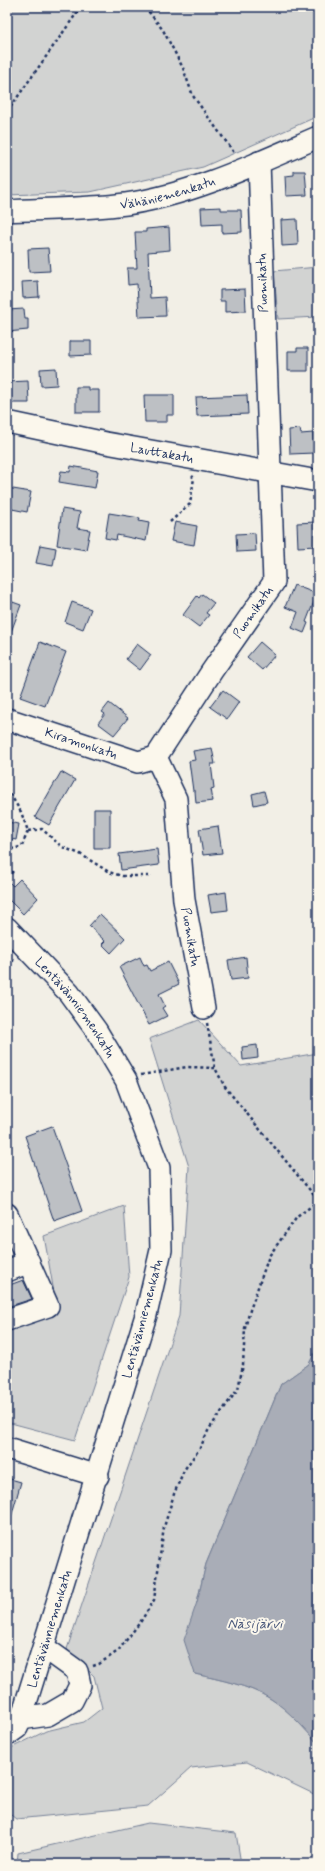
<svg xmlns="http://www.w3.org/2000/svg" width="325" height="1871" font-family="Mynerve,sans-serif">
<rect width="100%" height="100%" fill="#f2efe6"/>
<filter id="ink" filterUnits="userSpaceOnUse"><feTurbulence type="fractalNoise" baseFrequency=".025" numOctaves="2"/><feDisplacementMap in="SourceGraphic" scale="8" xChannelSelector="R" yChannelSelector="G"/><feConvolveMatrix kernelMatrix="1 2 1 2 8 2 1 2 1" color-interpolation-filters="sRGB"/></filter>
<g filter="url(#ink)">
<path fill="#d2d3d2" stroke="#768198" d="M7,7H318V116L203,167L90,192L7,195Z
M318,267V317L278,319L274,271Z
M199,1020L241,1066L318,1053V1346L309,1364L281,1384L206,1564L197,1602L195,1674C221,1680 248,1685 271,1699C289,1710 305,1728 318,1744V1796L247,1762L191,1768L148,1806L16,1819L7,1812V1750L46,1731L84,1722L102,1708L94,1676L67,1649L179,1316L189,1167L149,1039Z
M124,1206L129,1277L75,1440L7,1422V1330L57,1309L44,1236Z
M148,1823L236,1833L241,1864H17L18,1853Z"/>
<path fill="#a9adb7" stroke="#707b93" d="M318,1346V1744C305,1729 288,1710 271,1699C248,1685 221,1680 195,1674L184,1640L197,1602L206,1564L281,1384L309,1364Z"/>
<path fill="#bdc0c4" stroke="#1b2f5e" d="M294,171H305L307,195L286,196L285,176L294,175Z
M221,207V210H241L242,232L222,233V224L202,225L201,208Z
M297,219L298,245L282,246L281,220Z
M169,227L170,250L148,252L150,298L165,297L166,316L139,317L137,284L128,285L127,268H137L135,232H146V229Z
M48,248L50,271L29,272L28,249Z
M38,281L39,297L23,298L22,282Z
M245,289L246,311L225,312V301H220V290Z
M24,309L25,319H28V330L7,332V310Z
M70,341H91V355L70,356Z
M297,348H308V371H288V351H297Z
M56,368L57,385L41,386L40,369Z
M28,381L29,403H7V382Z
M76,387H88V390H99V412H76Z
M144,395H174V415H167V422H145Z
M247,395L248,414L197,416L196,397Z
M300,429L301,434L313,433L314,453L290,454L289,430Z
M71,466L98,471L95,488L59,482L61,471L70,472Z
M7,488L31,492L27,512L7,508Z
M62,509L80,512L77,528L90,530L86,550L57,545Z
M109,513L140,518L139,521L149,523L146,541L117,535L116,540L105,538Z
M175,522L197,526L194,545L171,541Z
M315,522L316,546L298,547L297,523Z
M255,533L256,551L237,552L236,534Z
M40,545L56,548L53,566L36,563Z
M294,585L317,594L306,622L308,623L304,633L292,628L298,612L285,607Z
M202,594L214,603L206,613L209,615L199,627L183,615L197,596L199,598Z
M7,600L21,605L8,640H7Z
M72,602L91,609L83,629L65,622Z
M40,642L66,652L45,706L20,697Z
M260,642L275,655L262,670L247,657Z
M137,644L151,655L140,670L126,659Z
M223,690L239,702L227,719L210,707Z
M109,703L128,718L114,735L98,723L105,714L102,712Z
M212,748L215,764H211L214,788L211,789L213,801L196,803L195,791H193L189,761L195,760L193,751Z
M61,772L75,780L49,825L35,817Z
M264,791L267,802L254,805L252,794Z
M94,809H110V848H94Z
M7,822L19,824L16,840L7,838Z
M218,826L222,853L203,855L199,829Z
M157,849L159,865L121,870L119,854Z
M20,879L38,898L23,914L7,898V880L13,886Z
M226,892L228,910L211,912L208,895Z
M100,914L125,938L111,953L102,944L105,941L89,926Z
M140,957L144,966L147,965L150,971L168,962L179,984L159,994L165,1006L162,1008L167,1016L149,1025L119,967Z
M246,957L248,978L231,980L228,960Z
M257,1045L258,1058L243,1060L242,1047Z
M52,1126L82,1211L54,1221L25,1136Z
M23,1280L32,1299L7,1307V1286Z
M7,1478L21,1482L10,1521L7,1520Z"/>
<g fill="none" stroke-linecap="round" stroke-linejoin="round">
<g stroke="#1b2f5e" stroke-width="24">
<g id="minor">
<path id="s1" d="M7,211C45,209 88,209 126,204C191,195 258,163 318,137"/>
<path id="s2" d="M7,422L106,443L318,481"/>
<path id="s3" d="M7,719L138,762L156,757"/>
<path id="s4" d="M7,928L69,993L96,1030L126,1080L159,1168L161,1250L146,1315L21,1719L17,1728L7,1735"/>
<path id="s5" d="M204,1008L184,900L176,799L156,757L212,671L274,582L259,162"/>
<path d="M7,1214L48,1306L7,1320"/>
<path d="M7,1271L29,1262"/>
<path d="M7,1448L98,1476"/>
<path d="M21,1719L48,1715L72,1701L80,1685L77,1671L45,1648"/>
</g>
</g>
<path stroke="#1b2f5e" stroke-width="2.5" stroke-dasharray="3 3" stroke-linecap="butt" d="M145,7L163,30L183,68L193,96L235,154
M7,112L81,7
M170,522L190,504L194,478L192,476
M7,789L21,812L28,831L22,846L14,849L7,847
M28,831L42,829L62,847L80,854L109,872L122,876H152
M7,878L15,869
M7,965L14,960
M207,1023L215,1068L225,1087L318,1200
M141,1075L187,1067L215,1068
M93,1666L99,1664L118,1651L141,1621L154,1600L164,1527L174,1494L184,1470L200,1448L209,1429L238,1389L243,1365L245,1328L250,1310L269,1256L297,1217L318,1201"/>
<use href="#minor" stroke="#fbf7ec" stroke-width="21"/>
</g>
</g>
<g text-anchor="middle" dominant-baseline="central" stroke-width="4" stroke-linejoin="round" paint-order="stroke">
<g font-size="13" fill="#1b2f5e" stroke="#fbf7ec">
<text stroke="none"><textPath href="#s1" startOffset="162">Vähäniemenkatu</textPath></text>
<text transform="translate(263 283) rotate(-92)">Puomikatu</text>
<text stroke="none"><textPath href="#s2" startOffset="158">Lauttakatu</textPath></text>
<text stroke="none"><textPath href="#s5" startOffset="432">Puomikatu</textPath></text>
<text stroke="none"><textPath href="#s3" startOffset="78">Kiramonkatu</textPath></text>
<text transform="translate(190 937) rotate(80)">Puomikatu</text>
<text stroke="none"><textPath href="#s4" startOffset="105">Lentävänniemenkatu</textPath></text>
<text transform="translate(143 1319) rotate(-75)">Lentävänniemenkatu</text>
<text transform="translate(50 1629) rotate(-73)">Lentävänniemenkatu</text>
</g>
<g font-size="14" font-style="italic" fill="#465579" stroke="#fbf7ec">
<text x="255" y="1624">Näsijärvi</text>
</g>
</g>
<rect width="325" height="1871" fill="none" stroke="#fbf7ec" stroke-width="24"/>
<rect x="12" y="12" width="301" height="1847" fill="none" stroke="#1b2f5e" stroke-width="1.5" filter="url(#ink)"/>
</svg>
